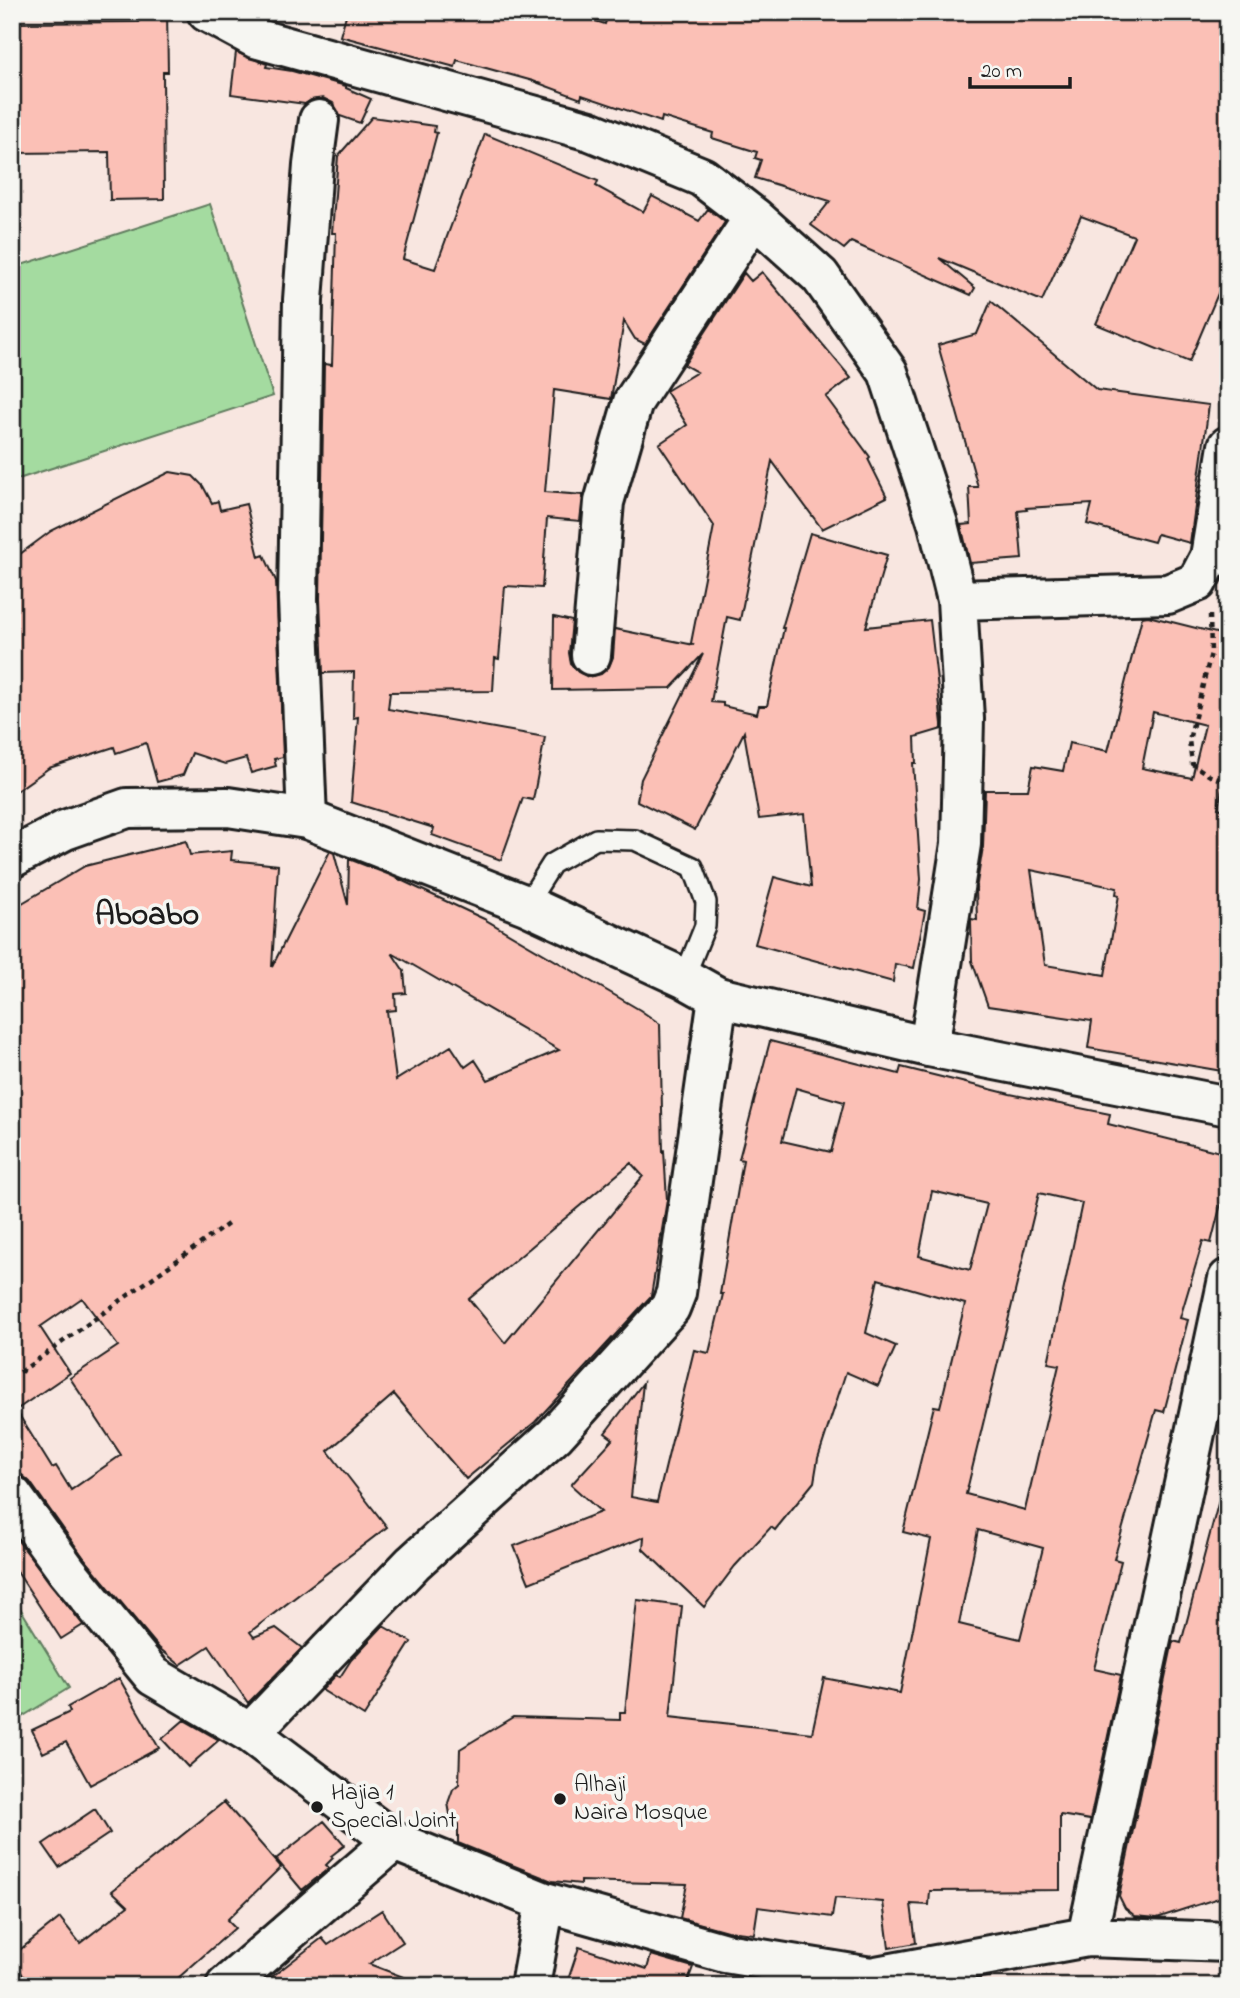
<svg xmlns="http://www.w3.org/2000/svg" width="1240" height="1998" font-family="'Indie Flower',sans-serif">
<rect width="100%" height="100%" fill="#f8e6e0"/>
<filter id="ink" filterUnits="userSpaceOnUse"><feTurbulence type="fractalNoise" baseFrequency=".0143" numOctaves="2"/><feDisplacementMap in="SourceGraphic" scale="14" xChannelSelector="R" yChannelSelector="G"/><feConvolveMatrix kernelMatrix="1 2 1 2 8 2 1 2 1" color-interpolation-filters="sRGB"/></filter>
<g filter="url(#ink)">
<path fill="#a4dba0" stroke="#607c5e" stroke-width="2" d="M210,204L273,396L12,481V268Z
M12,1595L69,1688L12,1723Z"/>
<path fill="#fbc0b6" stroke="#1c1c1c" stroke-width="2" fill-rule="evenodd" d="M141,12H167L168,72H163L164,199L110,200L109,152L12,153V23L139,22Z
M347,12H567L605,24L609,12H1228V270L1189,362L1096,324L1134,236L1081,216L1042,301L939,258L975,288L971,295L851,242L844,249L811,225L830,201L755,178L761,160L755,158L757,152L712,138L713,133L662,117L661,122L582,95L581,99L533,81L457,60L455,67L340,36Z
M236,52L267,64L266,67L292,71L346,86V88L371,99L360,123L340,116L333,103L323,98L311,100L305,104L231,94Z
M372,117L435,126L434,132L437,133L403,259L435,269L485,134L598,181L596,186L643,212L652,196L699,221L708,209L725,222L645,344L635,339L624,321L611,399L554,390L545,492L583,495L580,521L547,518L542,588L505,586L499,659L495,658L493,691L390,692L388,709L545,737L533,800L523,798L501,860L432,835L434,828L351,802L358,717L353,718L354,672L323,673L320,599L324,364L332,365L336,233H332L338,156Z
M762,272L851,378L826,397L870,457L868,459L887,497L822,529L772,461L740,620L727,617L711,702L723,703V706L757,714L759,706H767L784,628H782L810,533L887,555L866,627L930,620L942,724V729L915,737L916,763H913L921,879L918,909L925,911L914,968L895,964L893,982L755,944L774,877L811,887L804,814L759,819L744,732L695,830L637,801L641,779L703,654L671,688L553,690L554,617L572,621L569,653L571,664L578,672L588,677L601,674L609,667L613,657L615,629L694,645L691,643L714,526L659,444L687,425L666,391L697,372L684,365L744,273L751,281Z
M991,301L1097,390L1209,405L1190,543L1157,534L1154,542L1087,524L1092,504L1026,508L1027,510L1018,511L1022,559L970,563L961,525L971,524L969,487H978L938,345L977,334Z
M170,472L193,476L203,486L212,503L218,501L220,510L246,504L259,557L264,555L276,581L283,757L274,759L276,766L251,773L246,758L225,764L192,753L183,775L157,782L146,743L116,753L114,747L49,768L12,794V560L51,531Z
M1148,616L1228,636V761L1218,808L1228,811V1072L1088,1048L1092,1021L988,1006L972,961L971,923V919L977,920L976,889L983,847L985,790H1028L1033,766L1063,771L1069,743L1108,751L1142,617ZM1153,712L1205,725L1192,778L1142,768ZM1031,870L1117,888L1116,894L1119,895L1105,975L1045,965Z
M186,841L190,855L232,851L231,860L278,865L272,967L330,851L334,853L348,905L349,859L390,875L484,919L640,1010L660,1024L663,1152L664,1151L667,1200L651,1296L535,1422L466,1479L394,1394L328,1451L387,1527L250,1632L254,1637L276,1628L302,1648L248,1703L209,1646L180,1665L159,1648L84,1558L30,1482L22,1475L12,1474V909L85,866ZM392,953L540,1039L559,1050L488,1080L475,1060L465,1067L451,1046L396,1080L387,1011L396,1010L395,994L406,993L404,971ZM631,1163L643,1176L505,1343L469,1299ZM82,1298L118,1346L70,1378L121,1455L71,1490L56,1466L52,1468L16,1410L70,1373L40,1327Z
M770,1041L899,1074L901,1067L1010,1094L1110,1114L1108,1124L1228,1154V1176L1211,1243L1203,1241L1180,1318L1188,1320L1164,1412L1156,1410L1114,1559L1121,1561L1094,1669L1121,1675L1090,1820L1060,1815V1890L930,1891L929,1905L911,1904L916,1943L889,1948L883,1902L835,1898L832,1917L758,1907L754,1934L727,1931L680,1918L687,1884L581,1881V1884L552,1881L458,1843V1824L450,1814L448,1803L453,1789L459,1784L460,1749L513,1717L620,1720V1712H625L637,1600L682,1606L670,1717L812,1733L824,1678L900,1693L931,1539L903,1532L934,1406L940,1407L965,1304L878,1279L866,1333L896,1346L878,1386L846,1372L818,1458L814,1482L775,1530L771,1527L735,1566L704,1607L643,1549L644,1537L529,1583L514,1546L601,1512L571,1485L613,1439L605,1433L643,1383L631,1497L657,1502L694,1350L709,1353L723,1294H720L743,1160L739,1159ZM796,1088L844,1102L831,1152L782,1141ZM932,1191L987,1204L970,1270L919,1256ZM1039,1193L1082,1203L1048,1363L1059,1365L1025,1510L966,1494ZM978,1530L1043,1548L1020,1639L959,1624Z
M1219,1500L1228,1501V1895L1157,1918L1135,1916L1125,1908L1119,1896L1173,1641L1181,1643Z
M12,1533L83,1625L61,1639L12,1564Z
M383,1626L411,1642L364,1716L322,1690L336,1675L340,1677L351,1660Z
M119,1678L159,1748L90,1785L66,1742L43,1753L32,1730L70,1712L68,1707Z
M184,1720L219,1740L188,1767L162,1739Z
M224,1802L281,1867L227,1920L235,1928L169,1986H32L12,1961V1956L60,1918L80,1943L128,1906L112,1891Z
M95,1809L110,1833L59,1867L43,1844Z
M324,1821L345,1845L331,1856L333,1858L326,1865L329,1868L302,1890L276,1859Z
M382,1910L403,1942L369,1964L419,1983V1986H260L322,1938L328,1945Z
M579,1947L647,1969L651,1955L693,1967L686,1986H566Z"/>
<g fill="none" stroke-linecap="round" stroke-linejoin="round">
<g stroke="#1c1c1c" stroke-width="24">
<path id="lane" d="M526,905L552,864L596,839L635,840L693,867L706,902L705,926L684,978"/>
</g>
<g stroke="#1c1c1c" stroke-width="44">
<path id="street" d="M207,12L255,38L590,131L702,177L754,217L820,276L888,372L938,524L957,600L964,719L961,844L929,1047
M957,600L1168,594L1197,582L1210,557L1228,446
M591,655L604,502L633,402L754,217
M307,819L298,599L303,300L313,165L319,120
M12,1495L67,1571L153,1676L250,1733L394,1841L545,1902L725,1953L871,1977L1087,1937L1228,1942
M250,1733L413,1563L555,1435L670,1308L676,1293L718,997
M1087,1937L1228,1279
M226,1986L394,1841
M530,1986L545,1902"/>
</g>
<g stroke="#1c1c1c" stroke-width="44">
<path id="secondary" d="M12,858L65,830L127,808L228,807L307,819L526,905L684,978L718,997L929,1047L1228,1106"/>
</g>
<path stroke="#1c1c1c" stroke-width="4.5" stroke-dasharray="5 5" stroke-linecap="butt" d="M1210,615L1211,653L1189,740L1192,764L1210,776L1228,782
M12,1378L228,1224"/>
<use href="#lane" stroke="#f6f6f2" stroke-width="19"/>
<use href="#street" stroke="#f6f6f2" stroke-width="38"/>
<use href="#secondary" stroke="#f6f6f2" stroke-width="38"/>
</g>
</g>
<g fill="#1c1c1c" stroke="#f6f6f2" stroke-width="2.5">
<circle cx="560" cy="1799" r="7"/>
<circle cx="317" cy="1807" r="7"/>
</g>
<g text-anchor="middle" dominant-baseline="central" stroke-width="7" stroke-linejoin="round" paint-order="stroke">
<g font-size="24" fill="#1c1c1c" stroke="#f6f6f2" text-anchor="start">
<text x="574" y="1785">Alhaji<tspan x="574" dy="28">Naira Mosque</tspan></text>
<text x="331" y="1793">Hajia 1<tspan x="331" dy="28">Special Joint</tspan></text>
</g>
<g font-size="32" font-weight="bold" fill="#1c1c1c" stroke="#f6f6f2">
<text x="147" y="916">Aboabo</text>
</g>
</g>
<rect width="1240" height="1998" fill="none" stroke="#f6f6f2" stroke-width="42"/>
<rect x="21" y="21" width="1198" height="1956" fill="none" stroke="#1c1c1c" stroke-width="2.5" filter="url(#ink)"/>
<path d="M970 77v10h100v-10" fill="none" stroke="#1c1c1c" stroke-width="3.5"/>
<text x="981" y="77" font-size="21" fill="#1c1c1c" stroke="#f6f6f2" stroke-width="5" paint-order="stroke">20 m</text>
</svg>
